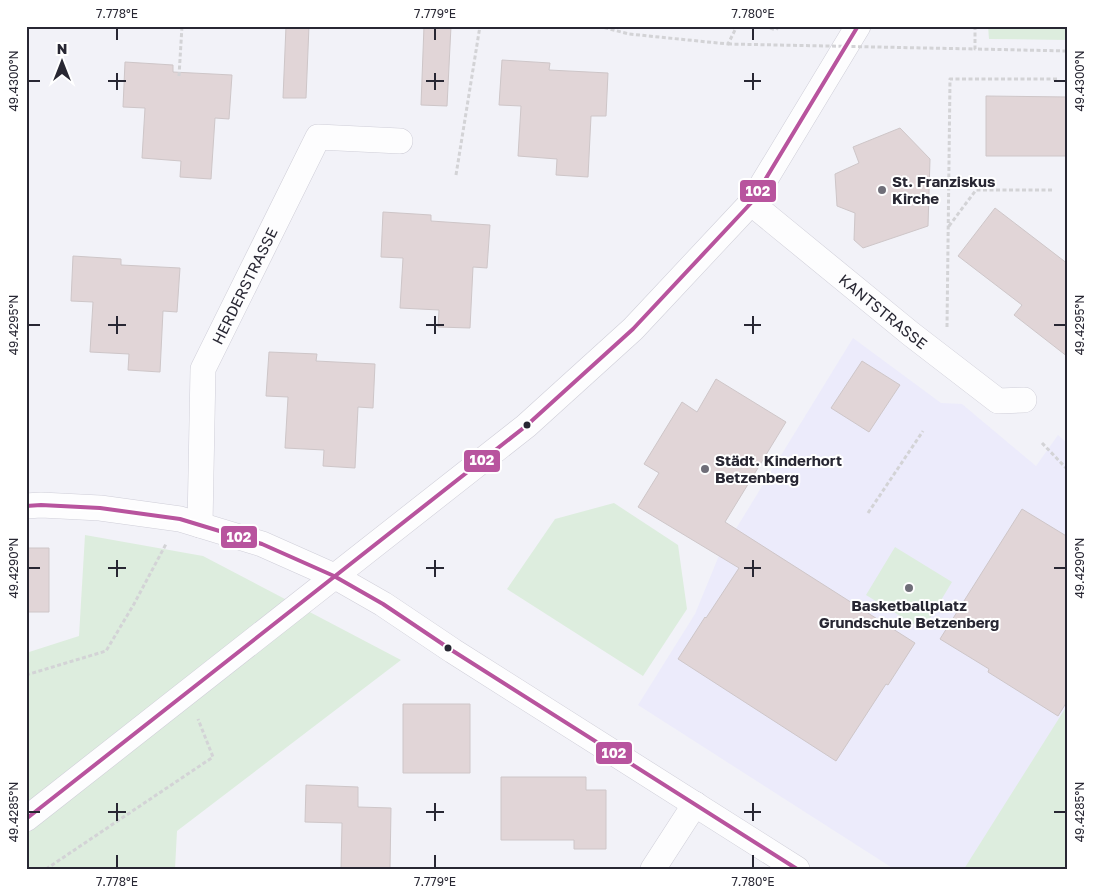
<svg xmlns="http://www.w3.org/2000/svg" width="1094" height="895" font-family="'Golos Text',sans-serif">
<rect width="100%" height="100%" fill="#f2f2f8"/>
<path fill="#ecebfb" d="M853,338L941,403L962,404L1036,466L1058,435L1068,444V869H894L638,705L695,614L718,558Z"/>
<path fill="#ddedde" d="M988,26H1068V40L989,39Z
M614,503L678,545L687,609L643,676L507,589L555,519Z
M85,535L203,556L401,660L177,831L175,869H26V653L79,636Z
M895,547L952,582L923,630L866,595Z
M1068,704V869H964Z"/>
<path fill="#e1d5d7" stroke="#cec6c8" d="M286,26H309L306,98H283Z
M424,26H451L447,106L421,105Z
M502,60L550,63L549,70L608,73L606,116H591L588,177L556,175L557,159L518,156L521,106L499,105Z
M125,62L173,65V72L232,75L229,119L215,118L211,179L180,177L181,161L142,158L145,108L123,107Z
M986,96L1068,97V156H986Z
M900,128L930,159L928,226L863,248L854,240L855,213L837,206L835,174L859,163L853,147Z
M995,208L1068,264V357L1014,315L1022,305L958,256Z
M383,212L431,215V221L490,225L487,268L473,267L470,328L438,327L439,310L400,308L403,258L381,257Z
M73,256L121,259V265L180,268L177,312L163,311L160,372L128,370L129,354L90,352L93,302L71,301Z
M269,352L317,354L316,361L375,364L373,408L358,407L355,468L323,466L324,450L285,448L288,397L266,396Z
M862,361L900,385L869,432L831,408Z
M716,379L786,422L725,522L915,643L888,685L886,684L836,761L678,659L705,617L706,618L739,568L638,507L659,473L644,464L682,402L697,412Z
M1022,509L1068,537V700L1058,716L988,672L989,669L940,639Z
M26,548H49V612H26Z
M403,704H470V773H403Z
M501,777H586V790H606V849H574V840H501Z
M306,785L358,787V807L391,808L390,869H341L342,823L305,822Z"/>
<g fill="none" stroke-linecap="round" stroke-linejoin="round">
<g stroke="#cfced8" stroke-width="26">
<g id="street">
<path id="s1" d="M751,203L911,334L998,401L1024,400"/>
<path d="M26,506L41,505L100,508L180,519L262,544L334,576L383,604L453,651L797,869"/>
<path id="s2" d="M200,525L203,369L318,137L400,141"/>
<path d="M26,819L526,426L633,329L751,203L858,26"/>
<path d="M653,869L695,804"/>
</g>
</g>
<path stroke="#d3d3d6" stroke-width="3" stroke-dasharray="4 2.5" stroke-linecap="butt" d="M598,26L629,34L728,44L737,26
M764,26L776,30L779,26
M975,26V49L1068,51
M179,76L182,26
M456,175L480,26
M949,226L976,190H1053
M947,327L950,79H1059
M1042,443L1068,470
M868,513L923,431
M26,675L106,651L134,604L166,544
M46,869L213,757L198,719"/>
<use href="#street" stroke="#fdfdfe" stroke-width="25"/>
<path stroke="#d3d3d6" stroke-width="3" stroke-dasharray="4 2.5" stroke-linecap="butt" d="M728,44L975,49"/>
<g stroke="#fff" stroke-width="8">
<path id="bus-1" d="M26,506L41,505L100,508L180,519L262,544L334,576L383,604L453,651L797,869
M26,819L526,426L633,329L751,203L858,26"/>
</g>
<use href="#bus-1" stroke="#b8549e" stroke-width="4"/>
</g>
<path fill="none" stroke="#282733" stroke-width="2" d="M117,28V40M435,28V40M753,28V40M117,73V90M435,73V90M753,73V90M28,81H40M108,81H126M426,81H444M744,81H761M1054,81H1066M117,316V334M435,316V334M753,316V334M28,325H40M108,325H126M426,325H444M744,325H761M1054,325H1066M117,560V577M435,560V577M753,560V577M28,568H40M108,568H126M426,568H444M744,568H761M1054,568H1066M117,803V821M435,803V821M753,803V821M28,812H40M108,812H126M426,812H444M744,812H761M1054,812H1066M117,855V868M435,855V868M753,855V868"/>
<g fill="#6f6e78" stroke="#fff" stroke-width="2">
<circle cx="882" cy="190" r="5"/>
<circle cx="705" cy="469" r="5"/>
<circle cx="909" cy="588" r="5"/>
</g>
<g fill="#282733" stroke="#fff" stroke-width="2">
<circle cx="527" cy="425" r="4.5"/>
<circle cx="448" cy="648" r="4.5"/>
</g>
<g text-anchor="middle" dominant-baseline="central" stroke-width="4" stroke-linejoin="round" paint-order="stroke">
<g font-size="15" font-weight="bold" fill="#282733" stroke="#fff" text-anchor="start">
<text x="892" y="181">St. Franziskus<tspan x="892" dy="17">Kirche</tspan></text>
<text x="715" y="460">Städt. Kinderhort<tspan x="715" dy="17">Betzenberg</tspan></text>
<text x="909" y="605" text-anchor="middle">Basketballplatz<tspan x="909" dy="17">Grundschule Betzenberg</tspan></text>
</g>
<g font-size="15" fill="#282733" stroke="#fff">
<text stroke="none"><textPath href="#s2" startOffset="249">HERDERSTRASSE</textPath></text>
<text stroke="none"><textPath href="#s1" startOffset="171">KANTSTRASSE</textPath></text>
</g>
</g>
<g stroke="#fff" stroke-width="2">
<rect x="739" y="179" width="38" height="24" rx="5" fill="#b8549e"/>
<rect x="463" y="449" width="38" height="24" rx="5" fill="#b8549e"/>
<rect x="220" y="525" width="38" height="24" rx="5" fill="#b8549e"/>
<rect x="595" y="741" width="38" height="24" rx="5" fill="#b8549e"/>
</g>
<g font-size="14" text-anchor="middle" font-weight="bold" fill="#fff">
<text x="758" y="196">102</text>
<text x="482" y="465">102</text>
<text x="239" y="542">102</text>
<text x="614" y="758">102</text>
</g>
<rect width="1094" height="895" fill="none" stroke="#ffffff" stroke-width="55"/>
<g transform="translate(62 62)" stroke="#ffffff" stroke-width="4" paint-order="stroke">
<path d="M0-4L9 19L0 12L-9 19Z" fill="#282733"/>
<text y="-8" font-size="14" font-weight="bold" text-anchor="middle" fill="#282733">N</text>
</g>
<rect x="28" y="28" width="1038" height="840" fill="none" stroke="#282733" stroke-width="2"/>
<g font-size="12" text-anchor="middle" fill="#282733">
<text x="117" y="18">7.778°E</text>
<text x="435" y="18">7.779°E</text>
<text x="753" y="18">7.780°E</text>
<text transform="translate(14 81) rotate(-90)" y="4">49.4300°N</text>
<text transform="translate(1080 81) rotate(-90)" y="4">49.4300°N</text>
<text transform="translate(14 325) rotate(-90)" y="4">49.4295°N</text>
<text transform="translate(1080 325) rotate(-90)" y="4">49.4295°N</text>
<text transform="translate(14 568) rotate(-90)" y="4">49.4290°N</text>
<text transform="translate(1080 568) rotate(-90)" y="4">49.4290°N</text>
<text transform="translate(14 812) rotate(-90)" y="4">49.4285°N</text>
<text transform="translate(1080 812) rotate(-90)" y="4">49.4285°N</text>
<text x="117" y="886">7.778°E</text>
<text x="435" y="886">7.779°E</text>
<text x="753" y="886">7.780°E</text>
</g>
</svg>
